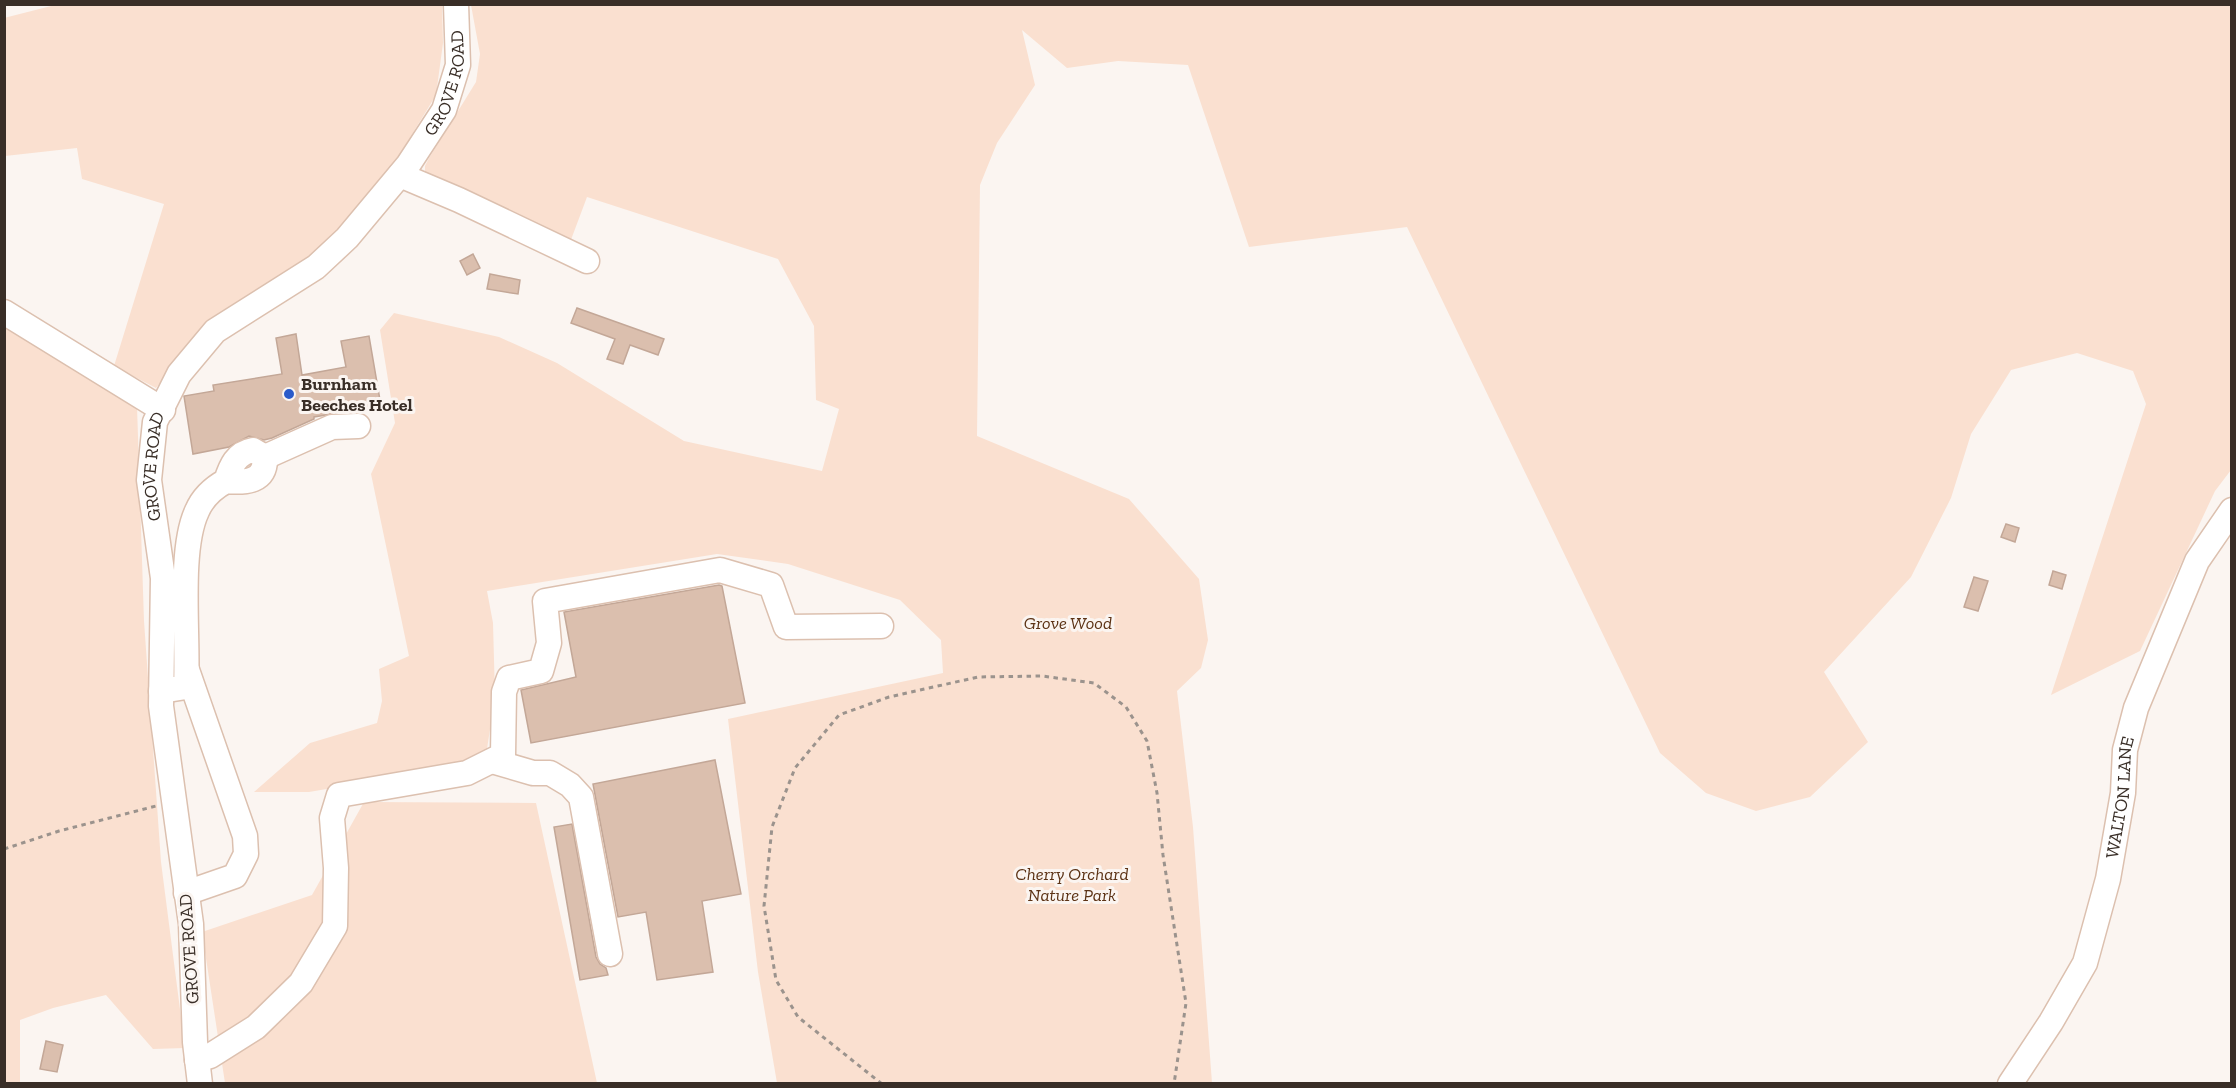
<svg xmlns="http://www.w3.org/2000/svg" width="2236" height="1088" viewBox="0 0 2236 1088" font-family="'Zilla Slab',serif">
<rect width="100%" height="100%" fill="#fbf5f1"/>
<path fill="#fae0d0" d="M59,4L442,5L443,43L436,95L394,164L327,244L206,327L156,388L114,366L164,204L82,179L77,148L5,156L4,18Z
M471,5H2231V470L2215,491L2140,651L2051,695L2146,404L2133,371L2077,353L2011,370L1971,434L1951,498L1911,577L1824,672L1868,742L1810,797L1756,811L1706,793L1660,753L1407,227L1249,247L1188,65L1118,61L1067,68L1022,30L1035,85L997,143L980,185L977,436L1129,499L1199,579L1208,640L1201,668L1177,691L1193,827L1212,1083H777L758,972L728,719L943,673L941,640L900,600L788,564L717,554L487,591L493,623L495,696L487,749L469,763L408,775L309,792H254L310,743L377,723L382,701L379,669L409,656L371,474L395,423L380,330L394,313L499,337L557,363L684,441L822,471L839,409L816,400L814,326L778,259L587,197L569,245L425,175V166L429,158L476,82L480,54Z
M4,319L137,406L144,621L161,862L185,1048L153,1049L106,995L53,1008L20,1020V1084L4,1083Z
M364,802L536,803L597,1083H225L202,932L312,895Z"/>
<path fill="#dbbfae" stroke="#c3a797" stroke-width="1.5" d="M473,254L480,268L467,275L460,261Z
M490,274L520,280L518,294L487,289Z
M577,308L664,339L658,355L630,345L623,364L607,359L615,339L571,323Z
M296,334L302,375L346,367L341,341L369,336L381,406L314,417V419L272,438L264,440L249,436L229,447L193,454L184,396L214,391L213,385L282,374L276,338Z
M2006,524L2019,528L2015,542L2001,537Z
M2053,571L2066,575L2062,589L2049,585Z
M1974,577L1988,581L1978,611L1964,607Z
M719,585L722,586L745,703L531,743L521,690L576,677L564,612Z
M715,760L741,894L702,901L713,972L657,980L646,912L618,917L593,784Z
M572,824L596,957L600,964L606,968L608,975L580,980L554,827Z
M46,1041L63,1045L57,1072L40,1069Z"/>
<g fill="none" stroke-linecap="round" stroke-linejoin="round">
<g stroke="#dcc0af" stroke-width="27">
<g id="minor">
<path d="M400,175L459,200L587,261"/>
<path d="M4,312L163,410"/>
<path d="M265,457L332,427L358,426"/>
<path d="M161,691L186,687C189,639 178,551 197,511C203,497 213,488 226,481C231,466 236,453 253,450L265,457C266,482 246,483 226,481"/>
<path d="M492,761L533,773H550L570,785L581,797L610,954"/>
<path d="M186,893L235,876L246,854L245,836L187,670"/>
<path d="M197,1060L210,1056L256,1027L301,983L335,926L336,868L332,818L339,795L467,773L503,755L504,692L509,678L541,671L549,643L545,601L720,570L771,585L786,627L881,626"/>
<path id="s1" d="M200,1084L195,1042L191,924L161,706L163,578L149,480L155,422L179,374L215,331L316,267L347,238L408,165L444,110L458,65L456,4"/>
<path id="s2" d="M2010,1084L2051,1022L2085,963L2108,879L2123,793L2125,750L2136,708L2197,561L2232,510"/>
</g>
</g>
<path stroke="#9b938d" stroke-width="3" stroke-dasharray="4.5 4.5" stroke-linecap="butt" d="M4,849L59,831L156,806
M882,1084L798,1017L776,980L764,906L772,827L795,768L839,715L889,697L978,677L1042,676L1094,683L1126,707L1147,741L1157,793L1163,855L1186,1003L1174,1084"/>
<use href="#minor" stroke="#fff" stroke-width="24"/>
</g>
<circle fill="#2b5bca" stroke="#fbf5f1" stroke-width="2" cx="289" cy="394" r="6"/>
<g text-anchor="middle" stroke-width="6" stroke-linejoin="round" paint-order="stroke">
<g font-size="18" fill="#392e27" stroke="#fbf5f1">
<text dy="6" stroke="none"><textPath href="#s1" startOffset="1125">GROVE ROAD</textPath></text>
<text dy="6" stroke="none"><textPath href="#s1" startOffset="621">GROVE ROAD</textPath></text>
<text dy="6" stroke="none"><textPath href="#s2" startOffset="312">WALTON LANE</textPath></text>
<text transform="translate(189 949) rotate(-94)" y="6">GROVE ROAD</text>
</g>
<g font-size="18" font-weight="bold" fill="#392e27" stroke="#fbf5f1" text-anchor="start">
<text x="301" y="390">Burnham<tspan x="301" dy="21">Beeches Hotel</tspan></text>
</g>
<g font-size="18" font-style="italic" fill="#5c3214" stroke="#fbf5f1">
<text x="1068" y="629">Grove Wood</text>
<text x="1072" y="880">Cherry Orchard<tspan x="1072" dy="21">Nature Park</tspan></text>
</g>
</g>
<rect width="2236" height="1088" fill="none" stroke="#392e27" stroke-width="12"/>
</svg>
